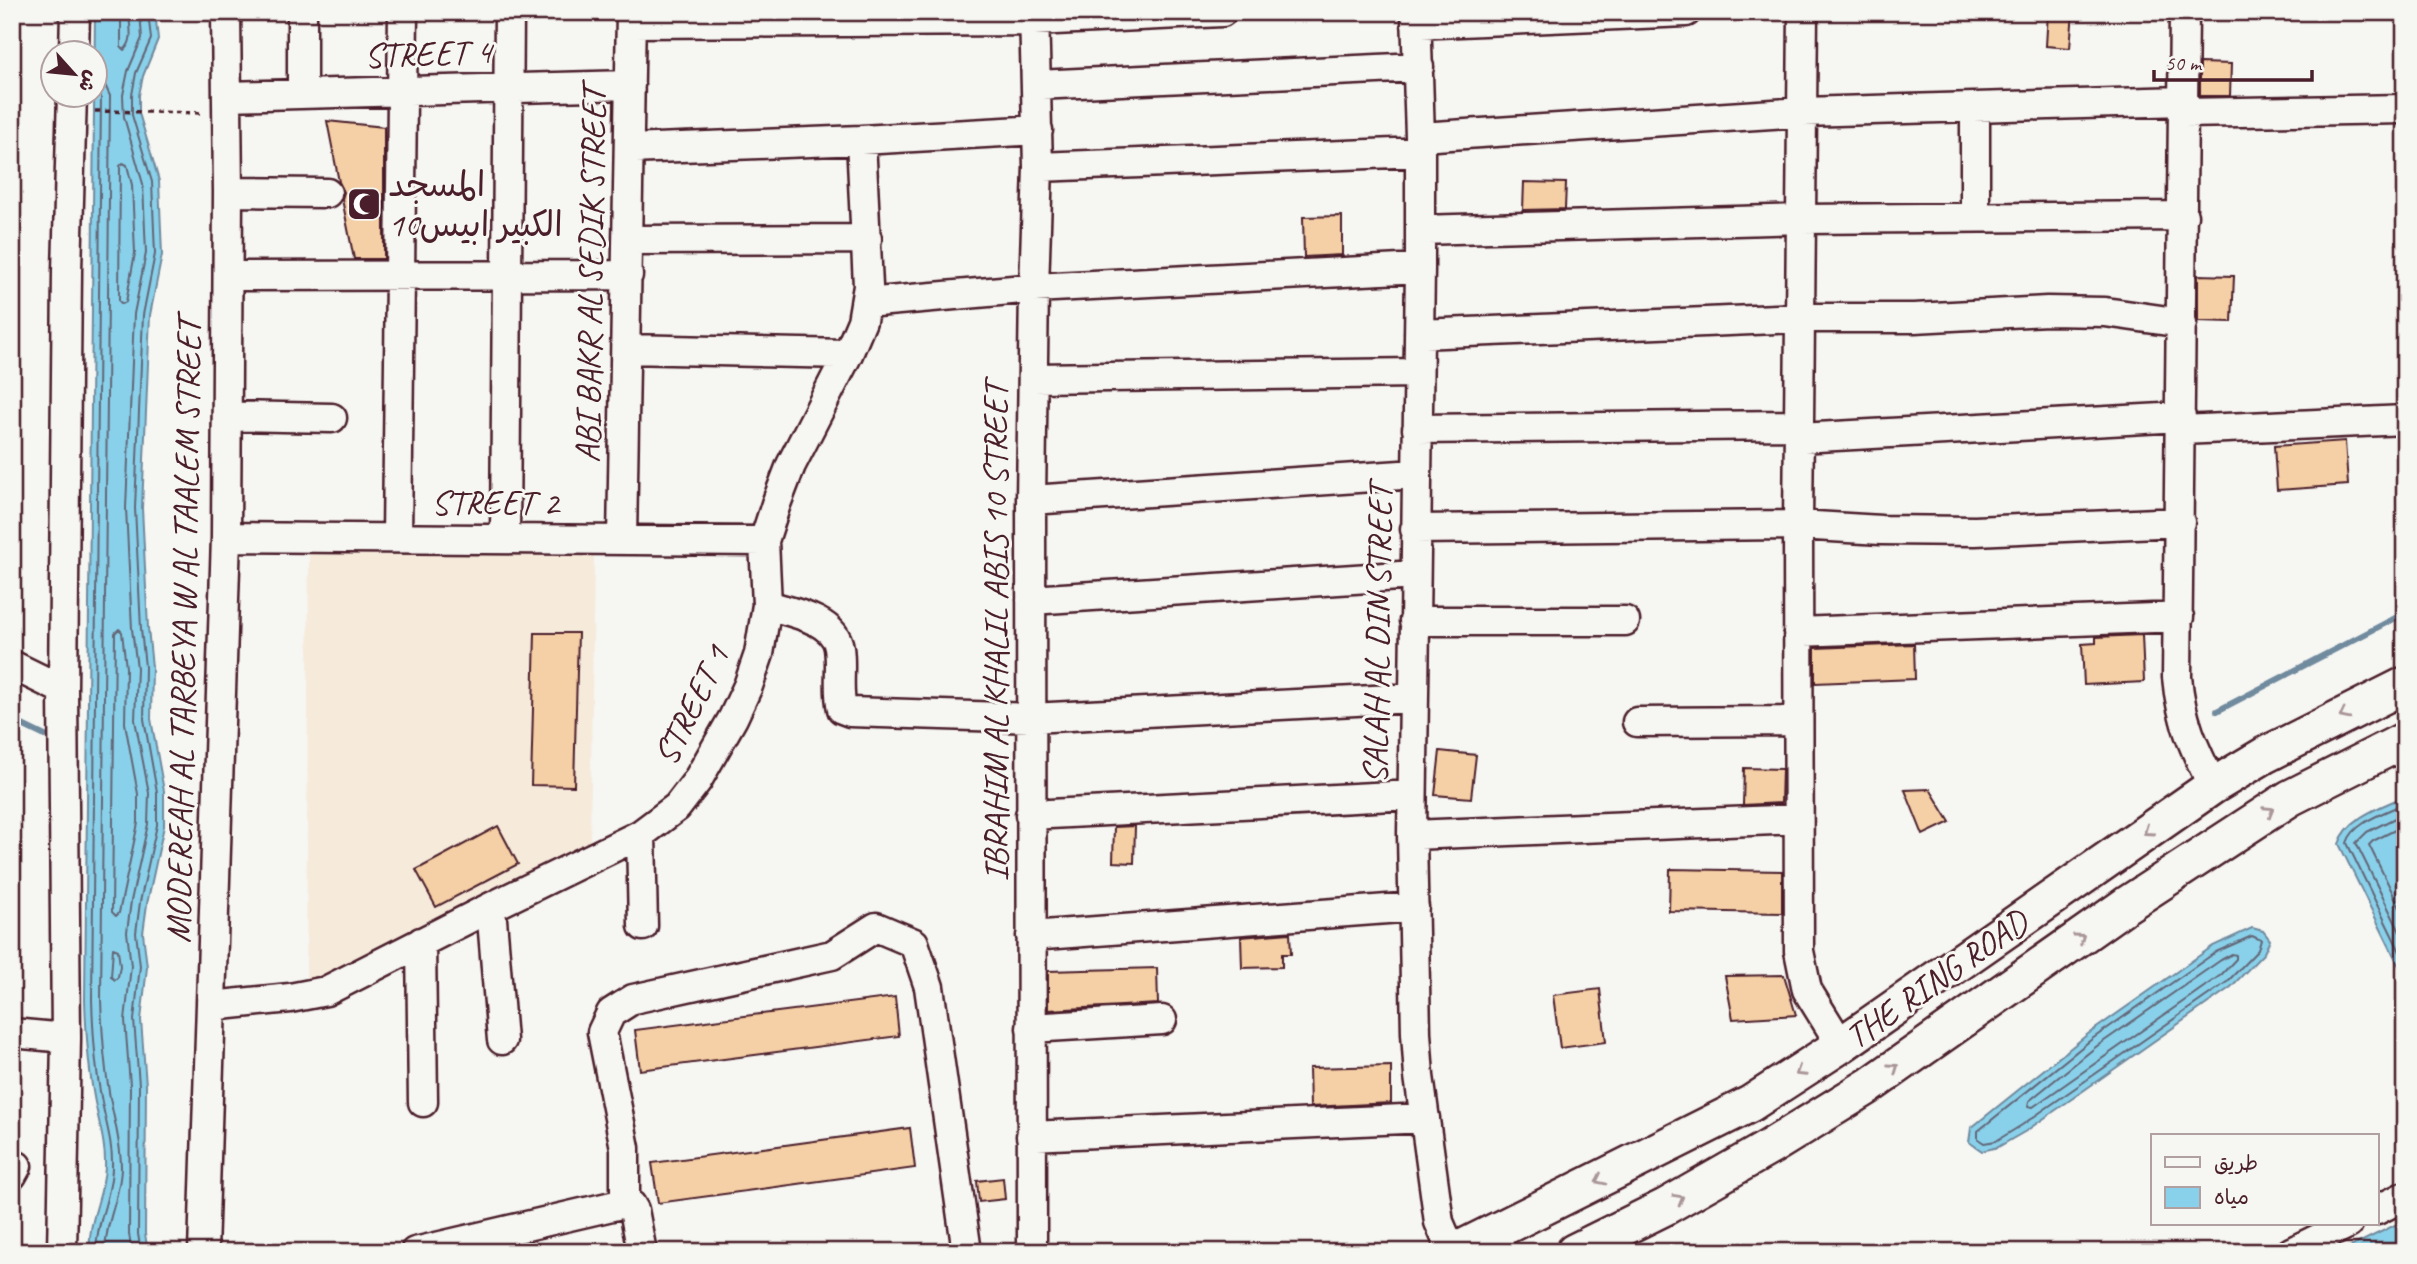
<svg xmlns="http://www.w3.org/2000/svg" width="2417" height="1264" viewBox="0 0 2417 1264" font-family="Caveat,'Playpen Sans Arabic',sans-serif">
<rect width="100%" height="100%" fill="#f6f6f2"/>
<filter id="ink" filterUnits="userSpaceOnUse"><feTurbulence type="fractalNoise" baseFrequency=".0143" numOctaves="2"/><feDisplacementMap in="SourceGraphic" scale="14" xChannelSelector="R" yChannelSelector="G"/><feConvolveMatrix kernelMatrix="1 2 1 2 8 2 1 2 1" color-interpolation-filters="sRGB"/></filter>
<g filter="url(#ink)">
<path fill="#f6eadb" d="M309,554L594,555L590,844L306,986Z"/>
<path fill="#89d1ea" stroke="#708a9e" stroke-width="2" d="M95,12H155L158,39L143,76L139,95V113L159,181L162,255L150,315L142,508L148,628L152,667L151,719L164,791V826L147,904L143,933L147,967L141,1020L146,1085L145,1234L148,1252H90C87,1222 104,1196 105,1167C106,1143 98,1120 94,1097C88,1065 86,1032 85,1000Z
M2405,796V978L2339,844C2348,817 2381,807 2405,796Z
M2252,928L2263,931L2270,940L2264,953L2231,987L2026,1131L1998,1147L1982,1151L1969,1142L1971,1128L2088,1034L2213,946Z
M2405,1220V1252H2340Z"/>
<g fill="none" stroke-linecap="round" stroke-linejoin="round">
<path stroke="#636677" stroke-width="2" d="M121,12V47L124,50C135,40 129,26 129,12
M94,79L105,85L110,96L101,1000C102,1031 104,1061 109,1092C113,1117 121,1141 121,1167C121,1196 105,1222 105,1252
M94,88L99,91L101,96L92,1000C93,1032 95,1065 101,1097C105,1120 113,1143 112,1167C112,1196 96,1222 96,1252
M123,163L127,165L132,185L135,253L126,302L122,304L119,301L120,166Z
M119,629L122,632L126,668L125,723L138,794V823L119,913L116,916L112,912L115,633Z
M2405,803C2387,812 2353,822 2347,843L2405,962
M2405,813L2367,832L2356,843L2405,942
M2405,825L2373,841L2369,845L2405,918
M2252,936L2261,940L2258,950L2227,982L2022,1125L1996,1141L1984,1143L1978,1139V1131L2092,1039L2216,952Z
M113,948L118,950L120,966L118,977L115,980L111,977Z
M2232,954L2236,955V959L2221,975L2033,1107L2028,1106L2029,1101L2097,1046L2221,960Z
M132,1252L129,1234L130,1085L125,1020L131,966L127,932L131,901L148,824L149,793L135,720L137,668L132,629L126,508L134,314L146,253L143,184L124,117L123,95L128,71L142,38L140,12
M141,1252L138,1234L139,1085L134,1020L140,966L136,933L140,902L157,825V792L144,719L145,667L141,629L135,508L143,315L155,254L152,182L132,115V95L136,73L151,39L148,12"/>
<path stroke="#708a9e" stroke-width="6" d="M2217,711L2405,613
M12,720L45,736"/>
</g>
<path fill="#f5cfa5" stroke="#4a1f2b" stroke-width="2" d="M2048,12H2073L2070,48L2046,46Z
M2200,63L2231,64L2230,96H2200Z
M327,121L384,127V259H354L342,199L344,192L339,182Z
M1524,182L1566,183L1565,209L1523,210Z
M1342,216V255L1304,257L1303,217Z
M2198,275L2234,276L2232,322L2198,321Z
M2345,441L2348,485L2277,490L2274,446Z
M535,633H578L574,786L531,785Z
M2142,635L2144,682L2084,685L2082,644L2096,643V637Z
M1914,644L1915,679L1815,683V648Z
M1440,751L1476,755L1471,798L1435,795Z
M1744,768L1782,769L1781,803L1743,805Z
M1930,789L1950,822L1923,835L1905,790Z
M498,826L518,864L436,907L416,870Z
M1135,826L1134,863L1113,862L1114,827Z
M1670,869L1782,871V913L1669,911Z
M1290,933L1291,954H1282V967L1242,968L1241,937Z
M1157,968L1158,1004L1048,1010V971Z
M1784,975L1796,1015L1733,1019L1725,976Z
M1600,989L1606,1042L1560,1048L1553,995Z
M895,997L899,1036L640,1070L635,1030Z
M1391,1066V1103L1310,1107L1309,1068Z
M910,1128L915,1168L658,1203L652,1163Z
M1003,1178L1005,1199L979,1202L977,1181Z"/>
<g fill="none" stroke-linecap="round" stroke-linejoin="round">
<g stroke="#4a1f2b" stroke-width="33">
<path id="minor" d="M1416,12L1420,137V268L1412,835L1416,1033L1419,1076L1439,1222L1452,1252
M1803,12L1798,525L1799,951L1807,990L1841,1045
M2184,12L2177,677C2181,721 2193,746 2213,786
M631,23L1034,21L1222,12
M1416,24L1686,12
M74,52L75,12
M1037,85L1419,67
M302,94V12
M227,96L630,85
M2184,113L2405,109
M1420,137L1803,112L2184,101
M629,149L861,140L1038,130
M1038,167L1420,152
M228,192L327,193
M1975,217V108
M1420,230L1802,219L2183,216
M628,240L867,239
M228,276L628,275
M865,303L1034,288L1420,268
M1419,334L1801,318H1914L2047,311L2105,312L2182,323
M626,349L848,354
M1033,378L1418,373
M227,416L332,418
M1417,429L1799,425
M2181,430L2405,420
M1799,438L2181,417
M1031,500L1416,474
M1415,529L1798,525L1881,530L1975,531L2180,522
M226,537L764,541
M397,538L403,12
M505,539L509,12
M622,540L631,12
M1031,600L1415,575
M767,605C790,612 835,619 839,648C842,668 837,689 842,709L850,712L1031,718L1412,698
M1414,621H1625
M1798,632L2179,617
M12,665L63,690
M1637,722L1798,721
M1030,815L1412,795
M641,834L643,926
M1412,835L1798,819
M491,907L502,1040
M1031,936L1414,907
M421,942L423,1102
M211,1006L290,998L326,991L491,907L641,834L677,807L697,781L733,718L748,686L759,654L767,605L764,541L776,504L791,465L848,354L862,321L868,286L861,140
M1031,1028L1162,1020
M12,1033L66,1038
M1031,1136L1425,1118
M12,1175L17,1166
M625,1203V1148L602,1032L611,1013L633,999L832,955L876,927L914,943L929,987L967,1252
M2377,1210L2405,1196
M62,1252L66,1038L63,690L67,271L72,94
M203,1252L226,537L228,192L226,12
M415,1252L625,1203L631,1205L634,1210L642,1252
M1032,1252L1031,500L1034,288L1038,167L1034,12
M2291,1252L2348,1224"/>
</g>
<g stroke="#4a1f2b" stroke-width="40">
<path id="major" d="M1454,1252L1750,1104L1841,1045L2213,786L2265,755L2405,685
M1574,1252L1665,1207L1770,1147L1869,1086L2126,905L2290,798L2405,740"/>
</g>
<path stroke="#4a1f2b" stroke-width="3.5" stroke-dasharray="5 5" stroke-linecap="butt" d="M95,111L203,113"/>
<use href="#minor" stroke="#f6f6f2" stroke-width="28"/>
<use href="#major" stroke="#f6f6f2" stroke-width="35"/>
</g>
<defs><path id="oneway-chevron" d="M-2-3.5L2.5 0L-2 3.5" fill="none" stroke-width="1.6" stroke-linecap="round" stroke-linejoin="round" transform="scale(1.75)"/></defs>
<g stroke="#a99598">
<use href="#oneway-chevron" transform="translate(2344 715) rotate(153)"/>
<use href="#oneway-chevron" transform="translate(2269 811) rotate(-33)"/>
<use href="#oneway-chevron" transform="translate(2148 831) rotate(145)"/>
<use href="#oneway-chevron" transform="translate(2080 938) rotate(-35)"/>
<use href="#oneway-chevron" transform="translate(1894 1068) rotate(-35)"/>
<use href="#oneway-chevron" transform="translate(1800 1072) rotate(147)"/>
<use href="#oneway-chevron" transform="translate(1600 1180) rotate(154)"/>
<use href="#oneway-chevron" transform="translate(1679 1199) rotate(-30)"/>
</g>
</g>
<defs>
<g id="mosque-square" transform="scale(1.75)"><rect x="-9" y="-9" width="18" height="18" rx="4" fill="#4a1f2b" stroke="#f6f6f2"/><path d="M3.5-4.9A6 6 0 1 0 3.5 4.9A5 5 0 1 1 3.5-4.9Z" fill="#fff"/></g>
</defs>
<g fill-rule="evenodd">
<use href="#mosque-square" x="364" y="204"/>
</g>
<g text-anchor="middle" stroke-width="6" stroke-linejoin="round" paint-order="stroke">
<g font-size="35" fill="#4a1f2b" stroke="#f6f6f2">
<text transform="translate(428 53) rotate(-2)" y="12">STREET 4</text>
<text transform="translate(590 275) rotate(-89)" y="12">ABI BAKR AL SEDIK STREET</text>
<text x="495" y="514">STREET 2</text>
<text transform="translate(183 631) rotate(-89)" y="12">MODEREAH AL TARBEYA W AL TAALEM STREET</text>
<text transform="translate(995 632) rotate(-90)" y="12">IBRAHIM AL KHALIL ABIS 10 STREET</text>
<text transform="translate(1377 634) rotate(-89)" y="12">SALAH AL DIN STREET</text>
<text transform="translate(691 705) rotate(-64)" y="12">STREET 1</text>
<text transform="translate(1936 979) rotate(-35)" y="12">THE RING ROAD</text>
</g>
<g font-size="35" fill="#4a1f2b" stroke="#f6f6f2" text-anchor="start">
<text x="388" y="196">المسجد<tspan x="388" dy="40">الكبير ابيس10</tspan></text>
</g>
</g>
<rect width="2417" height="1264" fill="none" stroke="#f6f6f2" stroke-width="42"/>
<rect x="21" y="21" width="2375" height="1222" fill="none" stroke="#4a1f2b" stroke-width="2.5" filter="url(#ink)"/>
<rect x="2151" y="1134" width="228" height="91" fill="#f6f6f2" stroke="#b1a0a2" stroke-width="2"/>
<rect x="2165" y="1157" width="35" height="10" fill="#f6f6f2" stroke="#b1a0a2" stroke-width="2"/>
<text x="2214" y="1170" font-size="21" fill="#4a1f2b">طريق</text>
<rect x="2165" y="1187" width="35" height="21" fill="#89d1ea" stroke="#b1a0a2" stroke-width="2"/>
<text x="2214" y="1204" font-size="21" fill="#4a1f2b">مياه</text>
<g transform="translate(74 74) rotate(117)"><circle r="33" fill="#f6f6f2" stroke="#b1a0a2" stroke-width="2"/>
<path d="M0-5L12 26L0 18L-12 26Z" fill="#4a1f2b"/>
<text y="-10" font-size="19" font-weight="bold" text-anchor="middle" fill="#4a1f2b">ش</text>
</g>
<path d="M2154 70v10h158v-10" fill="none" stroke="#4a1f2b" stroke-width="3.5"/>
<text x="2165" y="70" font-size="21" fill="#4a1f2b" stroke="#f6f6f2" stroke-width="5" paint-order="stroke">50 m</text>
</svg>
